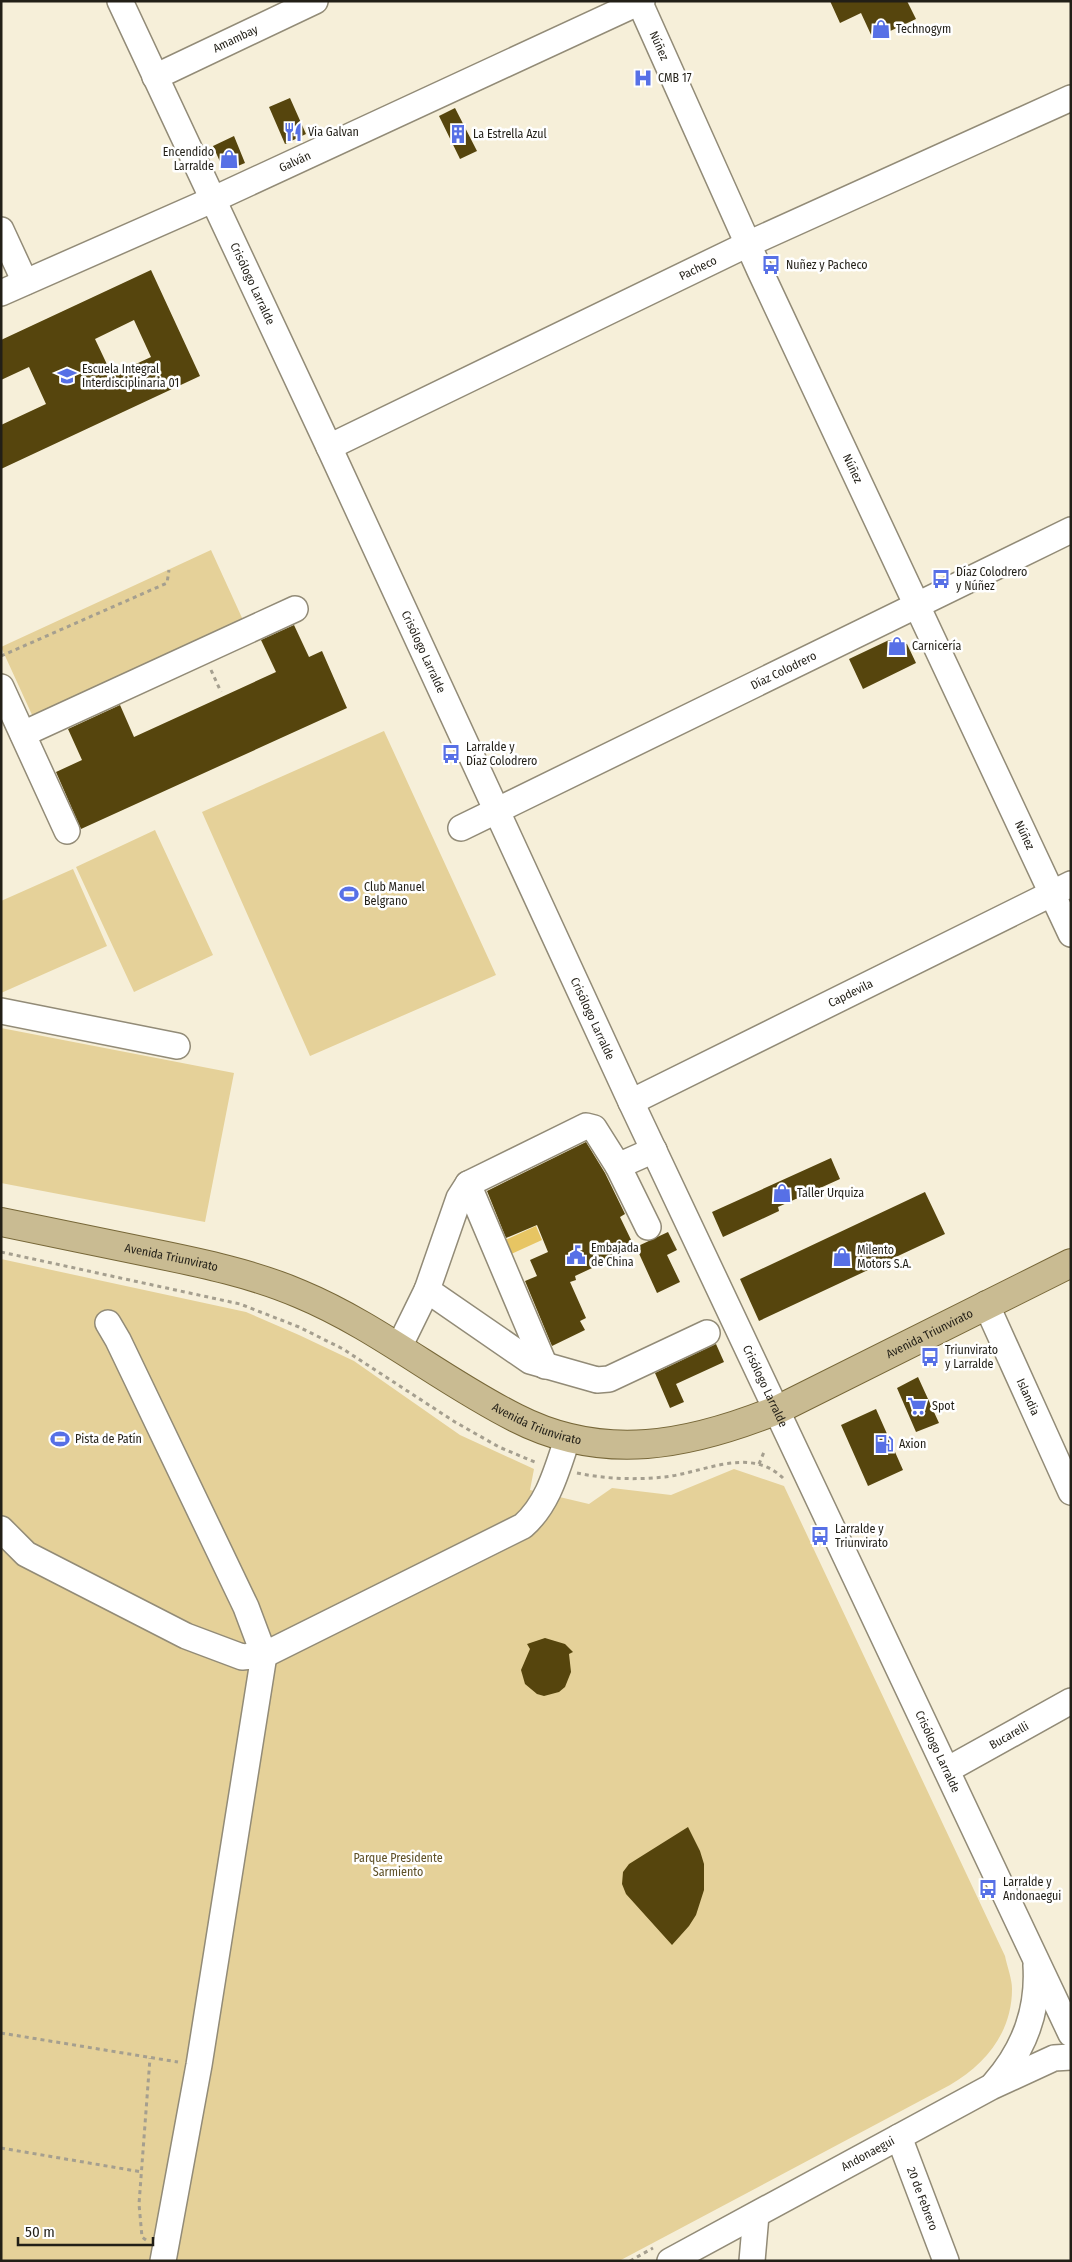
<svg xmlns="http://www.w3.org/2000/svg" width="1072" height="2262" viewBox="0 0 1072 2262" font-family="'Fira Sans Condensed',sans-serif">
<rect width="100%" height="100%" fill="#f6efd9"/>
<path fill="#e5d199" d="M211,550L243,620L33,717L1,647Z
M384,731L496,975L310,1056L202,812Z
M155,830L213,955L134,992L76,867Z
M73,869L107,946L1,993V901Z
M1,1028L234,1073L205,1222L1,1183Z
M1,1259L246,1312L299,1335L354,1361L460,1435L534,1469L530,1490L589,1504L612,1488L671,1495L734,1469L784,1486L1005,1956C1007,1966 1012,1979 1012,1989C1012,2032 986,2064 950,2085L619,2261H1Z"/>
<path fill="#e7c563" d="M536,1226L542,1240L509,1255L503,1241Z"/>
<path fill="#56450d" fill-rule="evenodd" d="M830,1H907L916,19L873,39L861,13L840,23Z
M290,98L306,134L285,144L269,107Z
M455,108L477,151L460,159L439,116Z
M234,136L245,163L233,168L221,164L213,146Z
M151,270L200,376L1,469V425L46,404L29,367L1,380V340ZM134,320L151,357L112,375L95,339Z
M294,625L309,657L322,651L347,708L81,829L56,772L82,760L68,729L120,705L134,737L276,672L261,640Z
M889,640L907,644L916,663L863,689L849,659Z
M586,1142L605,1173L625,1214L620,1217L635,1248L575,1276L576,1280L570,1282L586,1318L580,1321L585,1330L552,1346L525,1281L537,1276L530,1260L548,1252L537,1225L506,1238L487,1191Z
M831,1158L840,1179L778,1207L779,1211L723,1237L712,1212Z
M925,1192L945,1234L759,1321L740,1279Z
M668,1232L677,1250L667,1255L680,1282L657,1293L636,1247Z
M716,1344L724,1362L676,1384L684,1402L670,1408L655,1373Z
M918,1377L939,1423L916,1432L897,1388Z
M876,1409L903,1470L868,1486L841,1425Z
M545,1638L565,1644L573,1652L569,1654L571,1672L565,1687L559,1692L544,1696L537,1694L525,1684L521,1670L530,1649L527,1644Z
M688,1827L700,1851L704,1864V1890L696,1915L689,1926L672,1945L626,1894L622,1884L623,1872L629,1864Z"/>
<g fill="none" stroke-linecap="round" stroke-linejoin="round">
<g stroke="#928b77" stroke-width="28">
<g id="minor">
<path id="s1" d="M120,1L329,447L631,1102L1071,2034"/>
<path id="s2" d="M639,1L760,271L1071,934"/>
<path id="s3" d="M155,77L315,1"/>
<path d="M1,230L25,282"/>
<path id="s4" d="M1,293L212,200L642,1"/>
<path id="s5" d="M329,447L748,244L1071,98"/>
<path d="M1,687L67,831"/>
<path d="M23,734L295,609"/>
<path id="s6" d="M461,828L1071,530"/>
<path d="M1,1011L177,1046"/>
<path id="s7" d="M631,1102L1071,884"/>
<path d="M654,1150L618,1166L594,1128L586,1126L468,1184L459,1198L427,1290L530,1361L597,1380L609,1379L707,1333"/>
<path d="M618,1166L648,1227"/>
<path d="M468,1184L545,1366"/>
<path id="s8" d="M986,1304L1071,1492"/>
<path d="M108,1323L118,1340L246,1607L264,1655L199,2065L163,2261"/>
<path d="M399,1347L427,1290"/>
<path d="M1,1529L26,1554L186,1636L242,1657L264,1655L523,1526C549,1503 557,1469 568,1437"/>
<path id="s9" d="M947,1770L1071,1701"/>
<path d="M994,2084C1024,2050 1039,2011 1036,1965"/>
<path id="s10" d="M899,2137L946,2261"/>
<path id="s11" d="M670,2261L991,2087L1054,2058L1071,2057"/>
<path d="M752,2261L756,2215"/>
</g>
</g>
<g stroke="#776738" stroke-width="30">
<g id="major">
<path id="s12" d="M1,1222C51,1232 102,1243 152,1253C201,1263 254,1274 300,1294C377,1326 442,1381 516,1418C604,1463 690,1445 777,1410L1071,1263"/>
</g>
</g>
<path stroke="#a59f8f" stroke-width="3" stroke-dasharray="4 4" stroke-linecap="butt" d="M1,656L167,583L169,570
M211,670L221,692
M1,1252L240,1304L299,1327L343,1349L455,1422L499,1447L537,1463
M759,1464L764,1452
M577,1473C605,1479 636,1480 664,1477C704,1473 750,1445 784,1479
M1,2033L178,2062
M1,2148L142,2172
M146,2240L142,2237L139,2204L150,2058
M630,2261L653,2248"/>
<use href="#minor" stroke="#fff" stroke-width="25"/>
<use href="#major" stroke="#c9bb92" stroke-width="28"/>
</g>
<defs>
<g id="shop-bare" transform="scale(1.5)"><path d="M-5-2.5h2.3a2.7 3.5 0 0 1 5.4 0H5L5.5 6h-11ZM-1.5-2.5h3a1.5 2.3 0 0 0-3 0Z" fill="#5770e6" stroke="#fff" stroke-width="2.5" paint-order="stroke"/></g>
<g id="hospital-bare" transform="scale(1.5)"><path d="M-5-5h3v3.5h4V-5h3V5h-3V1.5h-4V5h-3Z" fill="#5770e6" stroke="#fff" stroke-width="2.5" paint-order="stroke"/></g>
<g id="restaurant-bare" transform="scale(1.5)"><path d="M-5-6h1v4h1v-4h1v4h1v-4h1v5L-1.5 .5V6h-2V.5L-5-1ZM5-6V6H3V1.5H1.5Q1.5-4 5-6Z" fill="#5770e6" stroke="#fff" stroke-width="2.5" paint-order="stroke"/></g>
<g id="building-bare" transform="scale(1.5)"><path d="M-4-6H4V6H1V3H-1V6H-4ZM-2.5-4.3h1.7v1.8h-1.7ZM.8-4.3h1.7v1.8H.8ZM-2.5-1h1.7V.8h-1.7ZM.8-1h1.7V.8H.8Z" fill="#5770e6" stroke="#fff" stroke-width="2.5" paint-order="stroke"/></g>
<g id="bus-bare" transform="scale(1.5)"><path d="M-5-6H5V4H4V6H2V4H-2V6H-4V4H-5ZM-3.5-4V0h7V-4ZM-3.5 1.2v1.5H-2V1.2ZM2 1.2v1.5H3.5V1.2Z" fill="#5770e6" stroke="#fff" stroke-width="2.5" paint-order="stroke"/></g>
<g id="school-bare" transform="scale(1.5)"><path d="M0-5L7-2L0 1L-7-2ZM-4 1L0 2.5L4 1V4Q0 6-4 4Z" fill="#5770e6" stroke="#fff" stroke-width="2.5" paint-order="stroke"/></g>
<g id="stadium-bare" transform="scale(1.5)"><path d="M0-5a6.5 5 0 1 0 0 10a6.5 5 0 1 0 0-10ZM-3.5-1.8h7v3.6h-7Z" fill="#5770e6" stroke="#fff" stroke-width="2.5" paint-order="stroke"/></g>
<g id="civic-bare" transform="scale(1.5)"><path d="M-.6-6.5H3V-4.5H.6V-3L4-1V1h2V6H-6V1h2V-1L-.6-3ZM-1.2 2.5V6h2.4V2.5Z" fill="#5770e6" stroke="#fff" stroke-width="2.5" paint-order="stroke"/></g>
<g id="supermarket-bare" transform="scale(1.5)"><path d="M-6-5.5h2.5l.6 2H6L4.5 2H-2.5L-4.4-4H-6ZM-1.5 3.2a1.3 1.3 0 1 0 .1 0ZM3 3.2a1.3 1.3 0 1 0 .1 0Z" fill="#5770e6" stroke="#fff" stroke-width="2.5" paint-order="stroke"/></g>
<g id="fuel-bare" transform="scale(1.5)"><path d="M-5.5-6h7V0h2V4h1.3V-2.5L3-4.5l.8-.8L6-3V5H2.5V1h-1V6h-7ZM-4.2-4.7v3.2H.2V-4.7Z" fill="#5770e6" stroke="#fff" stroke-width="2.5" paint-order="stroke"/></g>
</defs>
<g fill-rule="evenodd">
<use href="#shop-bare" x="881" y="29"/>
<use href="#hospital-bare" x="643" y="78"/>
<use href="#restaurant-bare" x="293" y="132"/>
<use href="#building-bare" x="458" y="134"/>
<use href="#shop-bare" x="229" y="159"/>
<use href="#bus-bare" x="771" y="265"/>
<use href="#school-bare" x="67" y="376"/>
<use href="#bus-bare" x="941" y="579"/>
<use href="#shop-bare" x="897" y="646"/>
<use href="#bus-bare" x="451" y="754"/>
<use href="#stadium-bare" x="349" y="894"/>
<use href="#shop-bare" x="782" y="1193"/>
<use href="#civic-bare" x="576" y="1255"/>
<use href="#shop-bare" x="842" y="1257"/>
<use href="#bus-bare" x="930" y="1357"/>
<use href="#supermarket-bare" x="917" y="1406"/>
<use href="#stadium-bare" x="60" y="1439"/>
<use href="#fuel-bare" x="884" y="1444"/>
<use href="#bus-bare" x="820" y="1536"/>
<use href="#bus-bare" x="988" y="1889"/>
</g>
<g text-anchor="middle" stroke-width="5" stroke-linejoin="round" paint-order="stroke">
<g font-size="12" fill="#221f17" stroke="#fff" text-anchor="start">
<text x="896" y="33">Technogym</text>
<text x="658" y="82">CMB 17</text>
<text x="308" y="136">Via Galvan</text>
<text x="473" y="138">La Estrella Azul</text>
<text x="214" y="156" text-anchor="end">Encendido<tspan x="214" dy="14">Larralde</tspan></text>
<text x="786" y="269">Nuñez y Pacheco</text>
<text x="82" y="373">Escuela Integral<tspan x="82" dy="14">Interdisciplinaria 01</tspan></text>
<text x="956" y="576">Díaz Colodrero<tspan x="956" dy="14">y Núñez</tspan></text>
<text x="912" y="650">Carnicería</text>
<text x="466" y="751">Larralde y<tspan x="466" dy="14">Díaz Colodrero</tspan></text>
<text x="364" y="891">Club Manuel<tspan x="364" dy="14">Belgrano</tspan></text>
<text x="797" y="1197">Taller Urquiza</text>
<text x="591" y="1252">Embajada<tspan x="591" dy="14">de China</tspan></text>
<text x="857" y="1254">Milento<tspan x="857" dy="14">Motors S.A.</tspan></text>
<text x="945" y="1354">Triunvirato<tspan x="945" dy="14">y Larralde</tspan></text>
<text x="932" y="1410">Spot</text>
<text x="75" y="1443">Pista de Patín</text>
<text x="899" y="1448">Axion</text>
<text x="835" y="1533">Larralde y<tspan x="835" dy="14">Triunvirato</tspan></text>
<text x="1003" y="1886">Larralde y<tspan x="1003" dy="14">Andonaegui</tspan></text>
</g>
<g font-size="12" fill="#221f17" stroke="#fff">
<text dy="4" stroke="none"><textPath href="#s3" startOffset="89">Amambay</textPath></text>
<text dy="4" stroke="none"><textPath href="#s2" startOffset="49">Núñez</textPath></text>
<text dy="4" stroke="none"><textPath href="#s4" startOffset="322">Galván</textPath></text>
<text dy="4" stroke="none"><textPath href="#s5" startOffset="410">Pacheco</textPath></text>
<text dy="4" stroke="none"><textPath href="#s1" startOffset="312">Crisólogo Larralde</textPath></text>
<text dy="4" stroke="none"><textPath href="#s2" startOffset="514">Núñez</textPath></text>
<text dy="4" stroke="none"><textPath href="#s1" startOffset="718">Crisólogo Larralde</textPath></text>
<text dy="4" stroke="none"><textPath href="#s6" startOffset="359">Díaz Colodrero</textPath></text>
<text dy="4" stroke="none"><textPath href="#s2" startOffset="919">Núñez</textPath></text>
<text dy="4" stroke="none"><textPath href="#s7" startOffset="245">Capdevila</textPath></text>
<text dy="4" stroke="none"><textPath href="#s1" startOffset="1122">Crisólogo Larralde</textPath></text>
<text dy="4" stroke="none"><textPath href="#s12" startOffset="174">Avenida Triunvirato</textPath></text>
<text dy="4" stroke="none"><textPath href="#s12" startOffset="998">Avenida Triunvirato</textPath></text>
<text dy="4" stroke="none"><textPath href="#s1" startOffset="1528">Crisólogo Larralde</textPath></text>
<text dy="4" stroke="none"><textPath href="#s8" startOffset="102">Islandia</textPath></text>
<text dy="4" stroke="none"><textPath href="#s12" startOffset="579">Avenida Triunvirato</textPath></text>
<text dy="4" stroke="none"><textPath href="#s9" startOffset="71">Bucarelli</textPath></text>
<text dy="4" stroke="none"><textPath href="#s1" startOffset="1932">Crisólogo Larralde</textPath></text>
<text dy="4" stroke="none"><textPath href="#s11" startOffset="225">Andonaegui</textPath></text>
<text dy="4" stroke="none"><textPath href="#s10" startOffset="66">20 de Febrero</textPath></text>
</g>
<g font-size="12" fill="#5e5027" stroke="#fff">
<text x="398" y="1862">Parque Presidente<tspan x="398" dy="14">Sarmiento</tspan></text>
</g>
</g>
<rect width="1072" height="2262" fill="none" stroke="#221f17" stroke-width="5"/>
<path d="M18 2237v8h135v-8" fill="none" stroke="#221f17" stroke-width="2.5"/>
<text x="25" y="2237" font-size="15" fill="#221f17" stroke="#ffffff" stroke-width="4" paint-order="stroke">50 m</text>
</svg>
